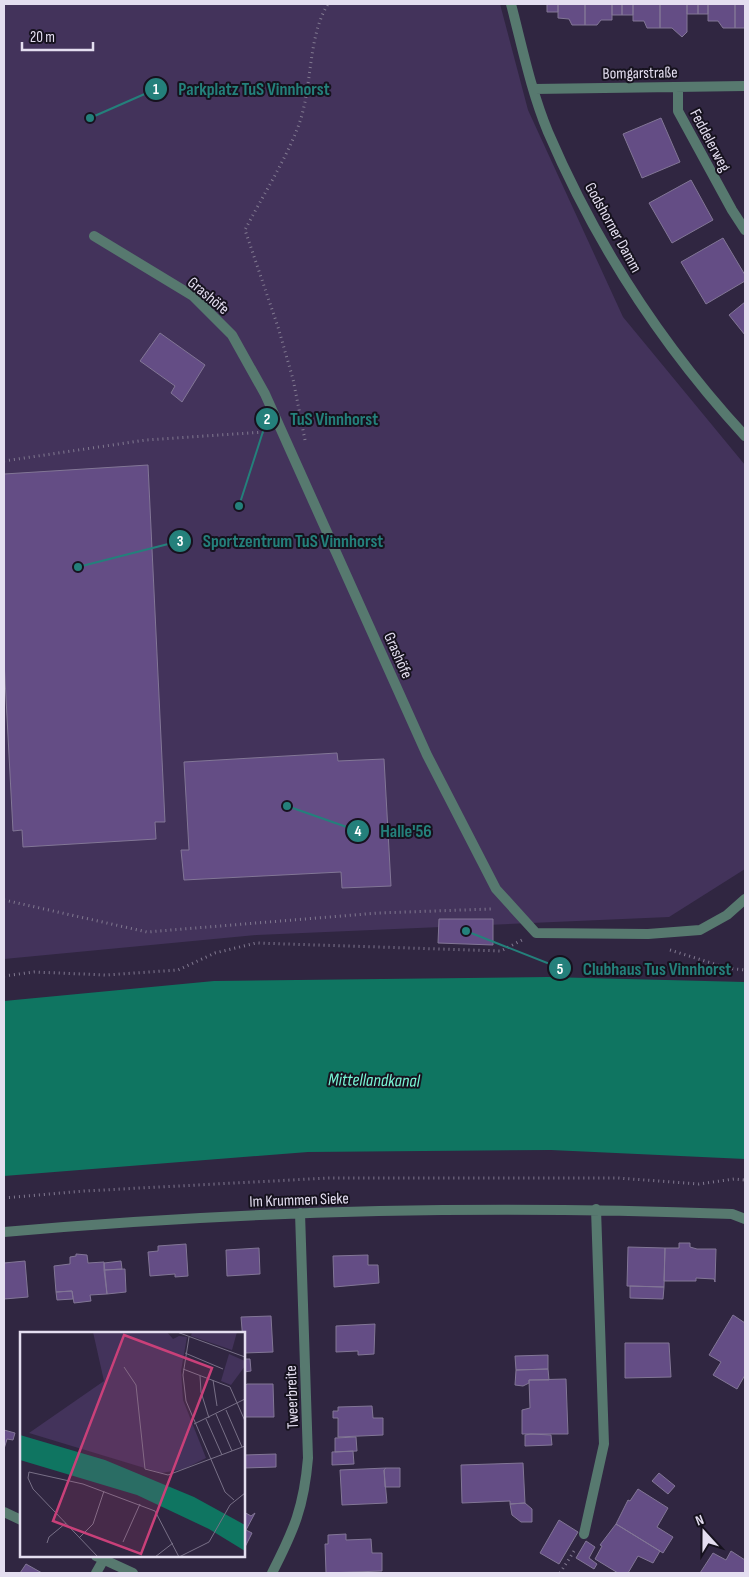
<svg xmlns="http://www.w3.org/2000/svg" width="749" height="1577" viewBox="0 0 749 1577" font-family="'Sofia Sans Condensed',sans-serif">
<rect width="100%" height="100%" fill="#302641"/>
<path fill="#43335b" d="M4,4H500L528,110L623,317L745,465V869L669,917L257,935L4,959Z"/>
<path fill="#0f7561" d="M548,977L745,982V1159L551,1150L308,1152L4,1176V1001L214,981Z"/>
<path fill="#644d85" stroke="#827696" d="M547,4H558V12H547Z
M558,4H585V25H572L569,19L558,18Z
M585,4H612V20H601L597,25H585Z
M612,4H622V15H612Z
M622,4H633V15H622Z
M633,4H660V28H647L644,21H633Z
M660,4H687V32L682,37L672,28H660Z
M687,4H698V14H687Z
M698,4H708V14H698Z
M708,4H735V28H723L718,21H708Z
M735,4H745V28H735Z
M661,118L680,162L642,178L623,134Z
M691,180L713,220L672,243L649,203Z
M723,238L745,275V281L706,304L681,262Z
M745,302V335L729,315Z
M160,333L205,365L182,402L171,393L175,386L140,361Z
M148,465L165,822H155L156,839L23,847L22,830L13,831L4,660V474Z
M337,753L338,761L384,759L391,886L342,888L341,872L184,880L181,850H189L184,762Z
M439,919H493V945L438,943Z
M679,1243H690V1247L697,1249H716L715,1282L714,1279L696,1278V1281H664L665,1248H679Z
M186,1244L188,1276L175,1277V1274L150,1276L148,1252L158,1251V1246Z
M628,1247L665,1248L664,1287L627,1286Z
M259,1248L260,1274L227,1276L226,1250Z
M76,1254L87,1255L88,1263L104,1262L107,1294L90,1295L91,1301L74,1303L72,1291L56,1292L54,1266L70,1264V1257L76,1256Z
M368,1255V1265H378L379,1283L334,1287L333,1256Z
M25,1261L28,1297L4,1299V1263Z
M121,1261L122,1269L104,1270V1263Z
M125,1269L126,1292L107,1294L104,1270Z
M630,1286L664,1287L663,1299L630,1298Z
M72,1291L73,1299L57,1300L56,1292Z
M733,1315L745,1323V1375L737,1389L713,1375L721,1362L709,1355Z
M271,1316L273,1352L244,1353L241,1317Z
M375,1324L374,1354L358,1355V1351L336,1352V1326Z
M625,1343H669L671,1377L625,1378Z
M548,1355V1369L516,1370L515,1356Z
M244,1359H250L251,1371L244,1372Z
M548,1369L549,1380H529V1383L523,1386L515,1385L516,1370Z
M566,1379L568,1434H522V1410L530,1408L529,1380Z
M247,1384H273L274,1417H244V1386Z
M372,1406L373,1418H383V1435L338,1437V1418H333V1411H338V1407Z
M4,1430L15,1433L13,1440L7,1439L4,1449Z
M531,1434L551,1435L552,1445L525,1446V1435Z
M356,1437L357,1451L335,1452V1438Z
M353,1451L354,1464L332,1465V1452Z
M276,1454V1467L244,1468V1455Z
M523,1463L525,1503L510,1504V1501L462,1503L461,1465Z
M386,1468L384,1470L387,1503L342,1505L340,1470Z
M386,1468H400V1487H385L384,1470Z
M659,1473L675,1486L668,1494L652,1481Z
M638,1489L668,1508L657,1527L673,1537L663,1553L616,1524L628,1500L630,1501Z
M525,1503L532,1509V1522H521L512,1515L510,1504Z
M244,1512L251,1516L255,1513L246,1530L252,1533L244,1549Z
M559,1520L578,1532L559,1564L540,1553Z
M616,1524L660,1551L653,1563L638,1556L628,1573H618L595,1559L602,1546L600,1545Z
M346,1534V1540L371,1539L372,1553H382V1571L326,1573L325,1544H328V1535Z
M586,1541L595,1547L589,1558L597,1564L594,1569L576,1558Z
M731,1551L745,1560V1573H700L713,1553L726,1560Z
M26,1564L42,1573H20Z"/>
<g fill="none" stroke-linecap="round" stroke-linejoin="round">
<path stroke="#817990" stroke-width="3" stroke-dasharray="1 4" stroke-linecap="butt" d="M305,440L293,379L278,327L245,230C262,197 285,161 298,127C313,88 307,38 328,4
M4,461L146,440L264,432
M4,900L147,932L378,913L491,909
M670,950L727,968L745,970
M4,976L34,972L106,975L178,970L215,953L256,943L501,951L522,940
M4,1198L84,1191L329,1178H618L699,1184L734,1179L745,1180
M560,1573L576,1548"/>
<path stroke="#57796f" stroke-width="10" d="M96,1573L104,1559"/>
<path stroke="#57796f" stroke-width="10" d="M511,4C522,46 531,91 548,132C596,244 663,347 745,436
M678,87V111L732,210L745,230
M534,89L745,86
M94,236L193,296L232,335L265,394L427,755L496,889L536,933L648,934L700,930L727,915L745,899
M4,1232C246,1210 489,1205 732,1214L745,1219
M4,1512L21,1520
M584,1534L604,1444L596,1209
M96,1556L133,1573
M272,1573C294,1530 304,1507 308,1458L300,1213"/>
</g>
<g text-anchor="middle" stroke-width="4" stroke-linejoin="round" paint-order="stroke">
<g font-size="16" fill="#e4def0" stroke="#16121e">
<text transform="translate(640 72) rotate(-1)" y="6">Bomgarstraße</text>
<text transform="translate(711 140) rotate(62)" y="6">Feddelerweg</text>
<text transform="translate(614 227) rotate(61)" y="6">Godshorner Damm</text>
<text transform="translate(209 295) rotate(40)" y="6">Grashöfe</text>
<text transform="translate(399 655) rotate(66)" y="6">Grashöfe</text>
<text transform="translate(299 1199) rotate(-2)" y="6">Im Krummen Sieke</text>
<text transform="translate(291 1397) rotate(-92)" y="6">Tweerbreite</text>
</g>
<g font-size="18" font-style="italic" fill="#79f6d6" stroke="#16121e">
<text transform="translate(374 1080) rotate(1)" y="6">Mittellandkanal</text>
</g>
</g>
<g transform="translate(20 1332)">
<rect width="225" height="225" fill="#302641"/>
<path d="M73,0H147L153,7L159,4L167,5L161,39L163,68L186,126L164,137L141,141L9,101L84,49ZM172,0H217L212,18L171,4ZM209,22L225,29V34L211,53L201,49Z" fill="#43335b"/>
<path d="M0,103L85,128L174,165L225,193V219L189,197L117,163L0,128Z" fill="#0f7561"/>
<path fill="none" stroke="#787087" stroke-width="1" d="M157,0L225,25M169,5L163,43L166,69L205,160L214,168M165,21L203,37M104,35L116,53L125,137L148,143L225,114M163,37L210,55L225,89M180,44L181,60L189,86M193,48L197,74M206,78L222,115M196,82L212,119M186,87L202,123M174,92L225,67M59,206L73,192L84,159M103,210L120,172M27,211L29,205L46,191M78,225L13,157L8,146L9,140L63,152L135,179L159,225M135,225L153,211M159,225L189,210L210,173L225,161"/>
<path fill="#c94079" fill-opacity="0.15" stroke="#c94079" stroke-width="2.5" d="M104,3L192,36L121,222L33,189Z"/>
<rect width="225" height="225" fill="none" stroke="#e4def0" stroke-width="2.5"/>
</g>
<path fill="none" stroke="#24807b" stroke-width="2" d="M90 118L156 89M239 506L267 419M78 567L180 541M287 806L358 831M466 931L560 968"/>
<g fill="#24807b" stroke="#16121e" stroke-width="2">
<circle cx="90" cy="118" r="5"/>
<circle cx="239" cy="506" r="5"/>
<circle cx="78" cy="567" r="5"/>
<circle cx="287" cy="806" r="5"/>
<circle cx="466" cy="931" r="5"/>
<circle cx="156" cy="89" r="12"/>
<circle cx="267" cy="419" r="12"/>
<circle cx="180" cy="541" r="12"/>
<circle cx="358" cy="831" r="12"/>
<circle cx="560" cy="968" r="12"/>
</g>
<g font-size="15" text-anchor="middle" font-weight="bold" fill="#fff">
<text x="156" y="94">1</text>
<text x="267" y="424">2</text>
<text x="180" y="546">3</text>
<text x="358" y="836">4</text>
<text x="560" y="974">5</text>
</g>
<g font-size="18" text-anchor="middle" font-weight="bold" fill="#24807b" stroke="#16121e" stroke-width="4" stroke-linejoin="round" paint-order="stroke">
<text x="254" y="95">Parkplatz TuS Vinnhorst</text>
<text x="334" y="425">TuS Vinnhorst</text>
<text x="293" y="547">Sportzentrum TuS Vinnhorst</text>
<text x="406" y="837">Halle'56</text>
<text x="657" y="975">Clubhaus Tus Vinnhorst</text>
</g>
<rect width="749" height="1577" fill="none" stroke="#e4def0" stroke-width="10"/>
<g transform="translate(704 1532) rotate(339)" stroke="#16121e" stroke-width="4" paint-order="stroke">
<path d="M0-4L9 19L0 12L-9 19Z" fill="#e4def0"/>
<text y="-8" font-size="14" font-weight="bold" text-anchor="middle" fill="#e4def0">N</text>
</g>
<path d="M22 42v8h71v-8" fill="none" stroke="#e4def0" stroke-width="2.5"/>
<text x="30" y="42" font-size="15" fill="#e4def0" stroke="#16121e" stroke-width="4" paint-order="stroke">20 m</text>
</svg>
